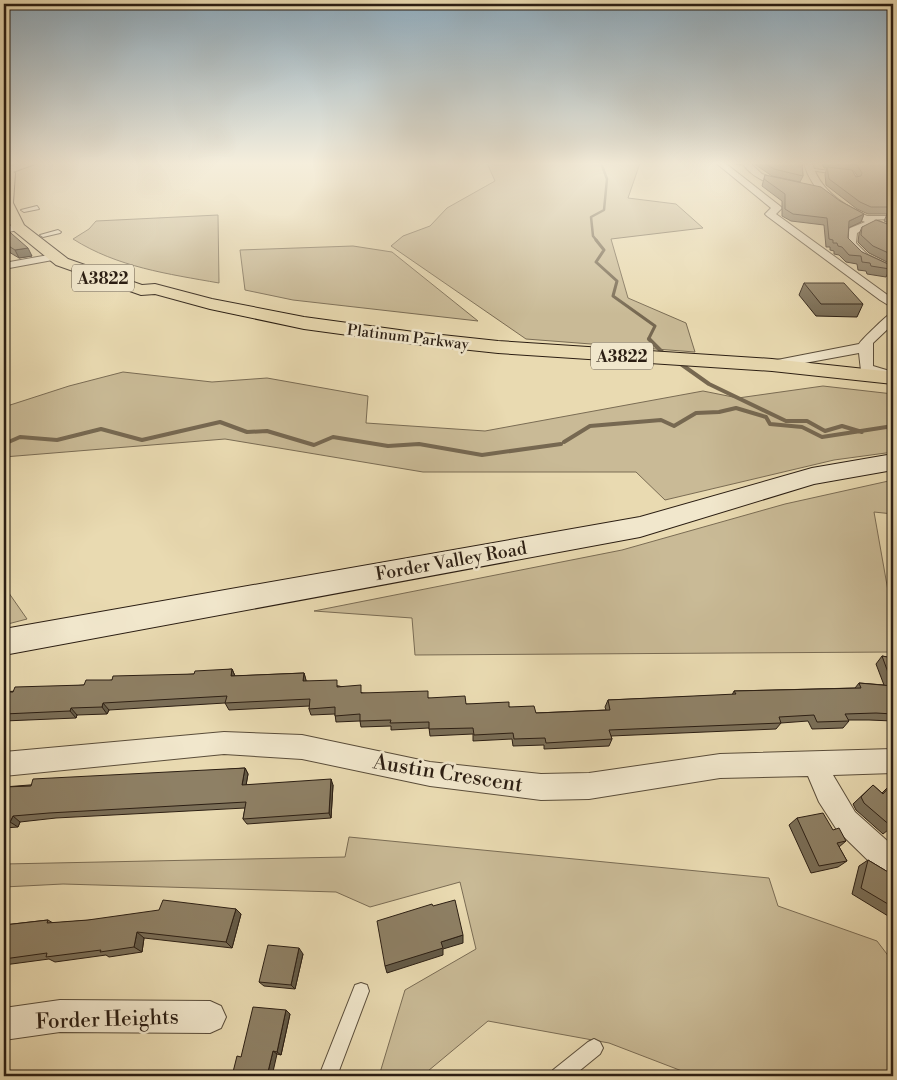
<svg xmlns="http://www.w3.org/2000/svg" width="897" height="1080" viewBox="0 0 897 1080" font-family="'Libre Bodoni',serif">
<rect width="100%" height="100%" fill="#e9dab1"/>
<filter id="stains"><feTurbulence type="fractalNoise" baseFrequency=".004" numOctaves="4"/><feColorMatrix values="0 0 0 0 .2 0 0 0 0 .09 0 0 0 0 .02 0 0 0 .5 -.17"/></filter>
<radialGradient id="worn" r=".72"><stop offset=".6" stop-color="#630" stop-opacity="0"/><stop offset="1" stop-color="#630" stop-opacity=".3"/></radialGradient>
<path fill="#c9ba96" stroke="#7a6c54" d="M487,163H640L628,198L676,204L703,228L611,239L628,298L686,323L695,352L526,339L391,246L403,236L430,226L447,208L495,181Z
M218,215L219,283C168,274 117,267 73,239L89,229L96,221Z
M353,246L392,252L478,321L293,300L245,290L240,250Z
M123,372L212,382L267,378L368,396L366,423L485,431L703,391L738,398L823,386L893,394V452L834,460L665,500L636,472H423L225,439L4,457V407L69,386Z
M893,480V514L874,512L893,619V652L415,655L412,618L314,611L622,550L785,504Z
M4,586L27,619L4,625Z
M349,837L769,878L778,906L877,941L893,962V1076H695L609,1043L488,1021L422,1076H379L405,990L476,949L460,882L370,907L336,892L63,884L4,887V864L345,857Z"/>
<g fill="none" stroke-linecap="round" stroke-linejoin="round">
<path stroke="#766851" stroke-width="2.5" d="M597,241L593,236L591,217L604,210L607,179L601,163"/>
<path stroke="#766851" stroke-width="3" d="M596,240L604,250L596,262L617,281L613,296L655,326L649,338L650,340"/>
<path stroke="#766851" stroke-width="4" d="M649,339L664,354
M678,362L709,384L786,421H807L825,431L842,426L862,432
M564,442L590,426L661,420L674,426L696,413L719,412L736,408L766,417L770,424L802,427L822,437L893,426
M4,444L20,437L57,440L101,429L142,440L220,422L247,432L267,431L314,445L333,437L388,446L419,444L482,455L561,444"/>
<g stroke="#5a4d3a" stroke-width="2">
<path id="lane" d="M807,168L838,172L840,173L838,174L809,170Z
M37,206L39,209L24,212L21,210Z
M887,216L889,219L865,220L862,218L865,216Z
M58,230L61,232L60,233L43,237L40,235Z
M361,983L367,985L369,991L337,1076H319L355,985Z
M594,1039L600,1042L603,1048L600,1054L573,1076H550L553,1070L588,1042Z"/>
</g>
<g stroke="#5a4d3a" stroke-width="2">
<path id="street" d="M19,163H38L10,173L4,172V169Z
M716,163H725L780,206L782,208L776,214L893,299V308L880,300L767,216L765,214L771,208Z
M742,163H750L762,174L792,185L788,188C770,184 753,179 742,163Z
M804,163H812C822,199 861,214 893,227V233L873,225L857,233L856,243L868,255L893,267V274L860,259L847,246L848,229L865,222C838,209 812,194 804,163Z
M18,224L23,227L22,229L4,233V227Z
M54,254L58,255V259L4,269V263Z
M893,312V324L873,343V366L893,372V381L861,371L859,353L772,369L765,365L772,361L859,344C861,340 889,313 893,312Z
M224,732L302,735L430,762L541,774L589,773L720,754L893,749V773L833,775L855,812L893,846V879L883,875L837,830L819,802L808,776L720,778L589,799L541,800L430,786L302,759L224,754L4,776V752Z
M60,1000L210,1001L221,1006L226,1017L221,1028L210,1033L60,1032L4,1040V1008Z"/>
</g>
<g stroke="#2b1e13" stroke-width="2">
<path id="secondary" d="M893,454V470L814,484L640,537L4,655V629L640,517L812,468Z"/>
</g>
<g stroke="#2b1e13" stroke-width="2">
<path id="primary" d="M4,166L15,173L13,203L24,225L68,259L142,285L155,284L212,299L304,317L414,332L498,341L772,359L893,372V384L772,371L498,353L414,344L304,329L210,309L155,294L141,295L56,265L13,230L4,212Z"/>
</g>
<use href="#lane" fill="#f1e7cc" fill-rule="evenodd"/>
<use href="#street" fill="#f1e7cc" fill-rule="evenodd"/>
<use href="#secondary" fill="#f1e7cc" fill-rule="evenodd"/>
<use href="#primary" fill="#e9dab1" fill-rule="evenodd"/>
</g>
<path fill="#7a6e57" stroke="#2b1e13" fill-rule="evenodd" d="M730,163H741V165Z
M753,163H802L803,176L800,182L772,176Z
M822,163H893V225L884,221L887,214H868L857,209L826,185L825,174L827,168H824ZM852,171H854L858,177H856Z
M765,175L840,201L864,214L861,222L849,227L848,238L862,252L890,269L886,277L867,274L866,271L858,270L857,264L846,262L839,255L834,254V251L830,250V247H826L824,225L791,221L782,216V201L762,186Z
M893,226V263H889L869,253L858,242L859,234L862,227Z
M4,227L32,256L19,258L4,249Z
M804,283L863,304L857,317L816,316L799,295Z
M882,656L893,658V721L869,720H848L849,721L843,728L812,729L808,721L781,723L776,729L611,736L612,739L609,746L544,749V745L513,746L512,739L473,741V734L430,736L429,728L391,730V726L361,727L360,721L336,722L335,714L311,715L309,709L310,706L229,710L225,703L109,710L107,714L77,715L76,718L4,721V692L84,685L112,680L194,674L232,669L235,676L304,673L306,681L339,686L363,693L428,698L466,704L509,707L536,713L606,710L605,707L608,700L732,695L734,691L855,688L859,683L884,685L876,664Z
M245,768L248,774L246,785H333L331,818L247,824L243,819L245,808L56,818L20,822L18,827L4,828V787Z
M893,782V835L888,830L883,834L856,810L853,804L873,785L882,793Z
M797,818L833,830L846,841L839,847L847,861L838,867L811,873L789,825Z
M868,860L893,875V919L852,894L859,866Z
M236,909L241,914L232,948L144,938L142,952L109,957L106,955L55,962L49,959L4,965V925L48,920L53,923Z
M303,954L295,989L264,986L259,982Z
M286,1010L290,1014L281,1055L277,1054L241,1057Z"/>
<path fill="#635a47" stroke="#2b1e13" d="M864,214L861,222L846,229L849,221Z
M28,248L32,256L19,258L15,250Z
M232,669L235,676H231Z
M304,673L306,680L305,688L303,681Z
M103,703L109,710L107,714L102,707Z
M71,708L77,715L76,718L70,711Z
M245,768L248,774L245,791L242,785Z
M331,779L333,785L331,818L329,813Z
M13,816L20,822L18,827L10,822Z
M236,909L241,914L232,948L226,942Z
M137,932L144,938L142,952L134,947Z
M463,935V943L443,949V955L387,973L385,966L441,942Z
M299,948L303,954L295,989L291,985Z
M286,1010L290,1014L281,1055L277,1052Z
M273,1051L277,1054L272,1076H267Z"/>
<path fill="#8e8065" stroke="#2b1e13" d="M764,163H802L803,176L774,169Z
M842,163H893V210L890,207H871L860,202L829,179L827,167L852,170L856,177L861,176L862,173L857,165Z
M765,175L821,187L840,201L864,214L849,221L848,238L862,252L888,264L890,269L871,266L870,263L862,262L861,256L849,255L842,247L838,246L837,243H833V240L829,239L827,218L793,214L785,209V194L764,179Z
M893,213V217L887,214Z
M876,220L893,226V255L873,246L861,235L862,227Z
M4,227L28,248L15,250L4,243Z
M804,283H844L863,304H821Z
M882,656L893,658V714L876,713L845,714L849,721L817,722L814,715L779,717L781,723L609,730L612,739L546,743L545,738L514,739L513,733L474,735L473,728L429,729V722L390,723L391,720L360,721V714L335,716V707L309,709L310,699L225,703L227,696L103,703L102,707L71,708L70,711L4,714V692H13L15,687L84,685L86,680H112L113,676L194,674L195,671L232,669L231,676L304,673L303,681L337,680V687L361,685V693L428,691V698L465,696L466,704L509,702V707L534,706L536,713L610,710L608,700L736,694L734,691L861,688L859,683L893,686Z
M245,768L242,785L331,779L329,813L243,819L246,802L49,813L13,816L10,822H4V787L31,786L33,779Z
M893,783V826L892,827L864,803L861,797L873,785L883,794Z
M823,813L833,830L839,828L846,841L837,843L847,861L819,866L797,818Z
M868,860L893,875V907L861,888Z
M163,900L236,909L226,942L137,932L134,947L100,952L101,950L46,957L47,953L4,959V925L48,920L47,923L88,920L159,910Z
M455,900L463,935L441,942L443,948L385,966L377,921L432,904L433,906Z
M268,945L299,948L291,985L259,982Z
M253,1007L286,1010L277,1052L273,1051L267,1076H232L237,1056L241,1057Z"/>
<linearGradient id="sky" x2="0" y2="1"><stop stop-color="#8eaabc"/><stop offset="0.52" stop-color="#f5eedc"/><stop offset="1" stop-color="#f5eedc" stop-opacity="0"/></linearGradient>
<rect width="897" height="314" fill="url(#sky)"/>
<g text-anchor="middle" stroke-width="5" stroke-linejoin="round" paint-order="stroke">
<g font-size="15" fill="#2b1e13" stroke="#f1e7cc">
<text transform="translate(408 337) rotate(7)" y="5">Platinum Parkway</text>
</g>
<g fill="#f1e7cc" stroke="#665a4a" stroke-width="1">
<rect x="72" y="264.5" width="62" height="27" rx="4"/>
<rect x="591" y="342.5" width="62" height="27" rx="4"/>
</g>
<g font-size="16" font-weight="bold" fill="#2b1e13">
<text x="103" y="284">A3822</text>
<text x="622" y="362">A3822</text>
</g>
<g font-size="18" fill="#2b1e13" stroke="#f1e7cc">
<text transform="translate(451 561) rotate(-10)" y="6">Forder Valley Road</text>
</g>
<g font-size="21" fill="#2b1e13" stroke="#f1e7cc">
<text transform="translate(448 773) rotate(9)" y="7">Austin Crescent</text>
<text transform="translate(107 1019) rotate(-2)" y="7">Forder Heights</text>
</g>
</g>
<rect width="897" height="1080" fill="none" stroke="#e9dab1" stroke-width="20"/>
<rect x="5" y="5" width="887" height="1070" fill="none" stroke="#2b1e13" stroke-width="2.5"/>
<rect x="10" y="10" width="877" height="1060" fill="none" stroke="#2b1e13"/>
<rect width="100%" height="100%" filter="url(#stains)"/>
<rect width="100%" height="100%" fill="url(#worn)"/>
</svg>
